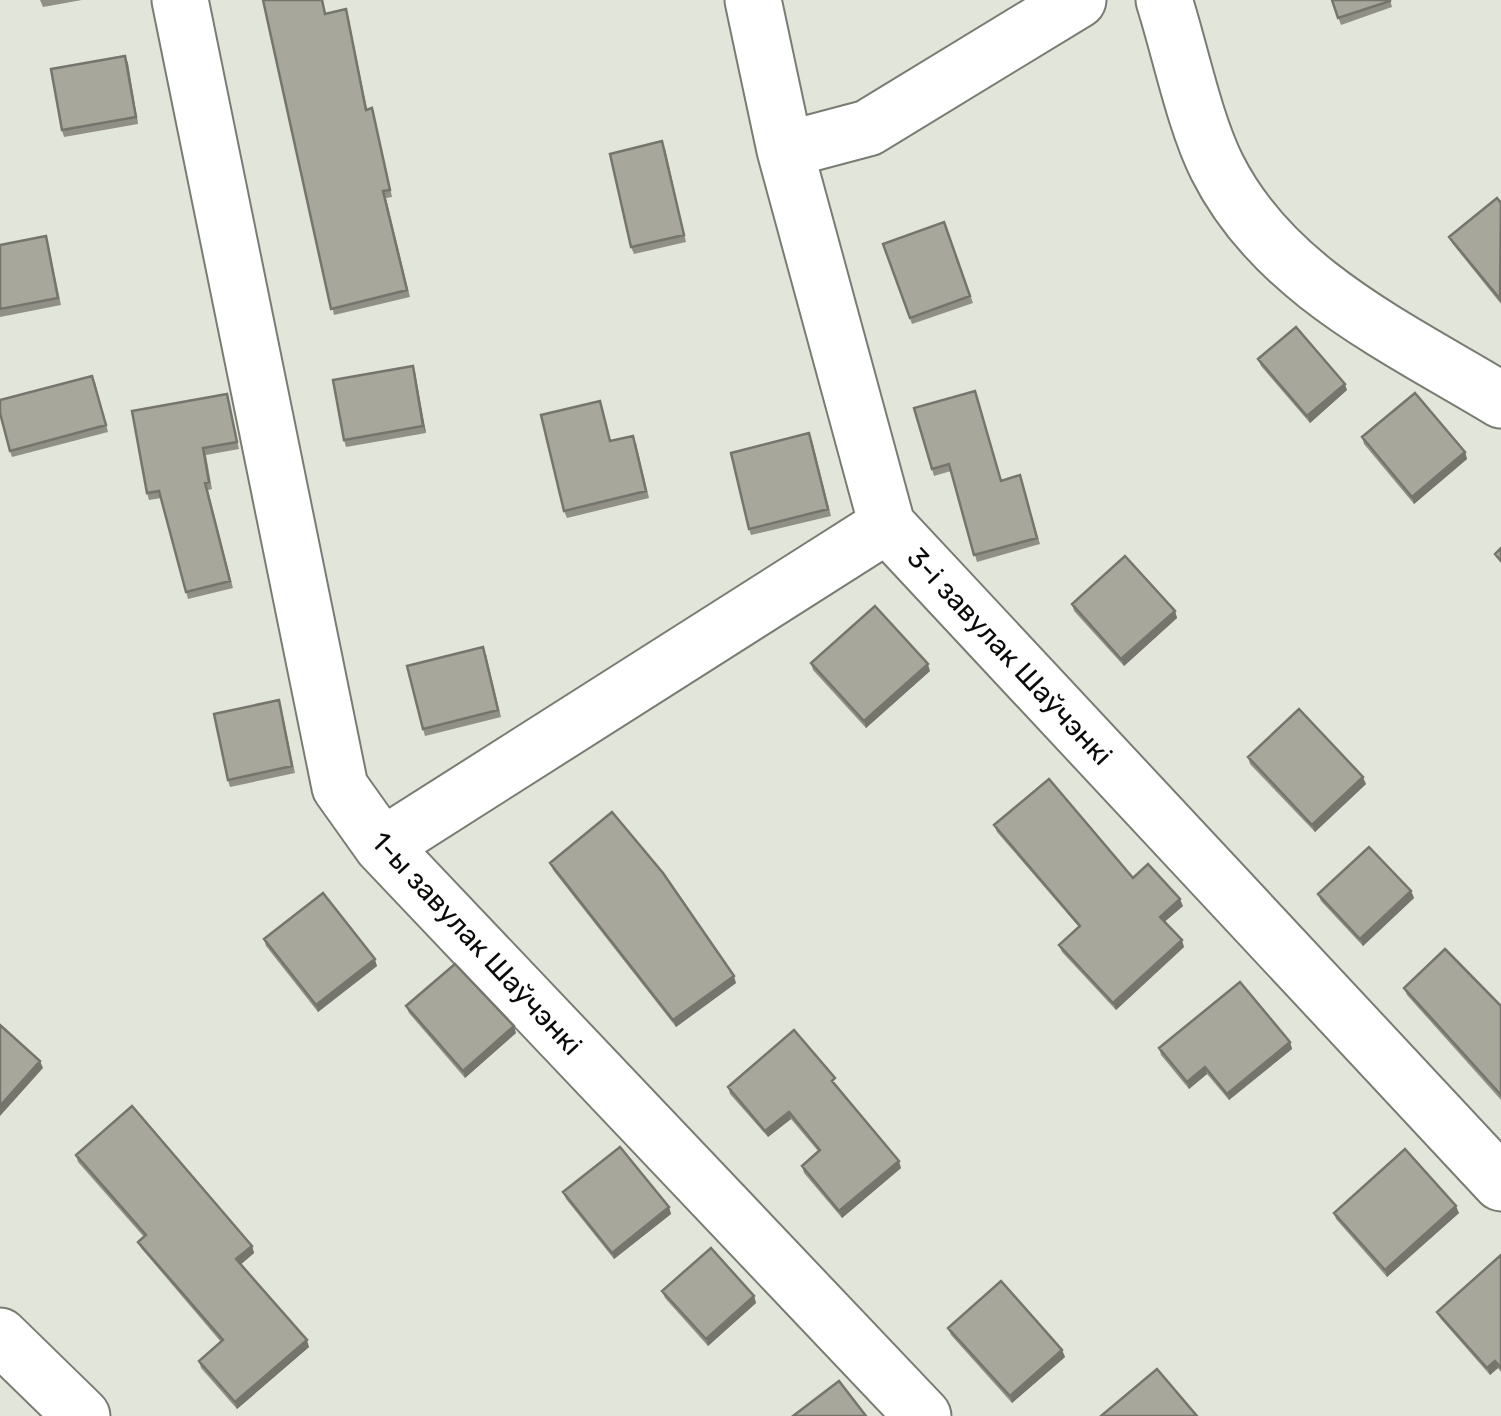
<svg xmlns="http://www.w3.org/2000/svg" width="1501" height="1416" viewBox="0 0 1501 1416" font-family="Rubik,sans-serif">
<rect width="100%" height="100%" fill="#e1e5da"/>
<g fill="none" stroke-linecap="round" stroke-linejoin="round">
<g stroke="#787c72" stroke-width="59">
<path id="minor" d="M180,0L340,787L382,846L923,1416
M753,0L785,150L887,525L1501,1183
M1164,0C1180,50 1194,121 1217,167C1274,281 1397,337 1501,400
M785,150L868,128L1078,0
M382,846L887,525
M0,1336L82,1416"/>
</g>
<use href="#minor" stroke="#fff" stroke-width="55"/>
</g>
<path fill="#909086" d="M40,0H82L43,7Z
M263,0H322L326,14L348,16L367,109L374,115L392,197L386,198L410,297L334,315Z
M1332,0H1390L1392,7L1341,25Z
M125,56L138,124L64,137L62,130Z
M665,148L686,242L634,254L631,247Z
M1501,203V304L1452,243L1449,237Z
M944,222L973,303L912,324L883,244Z
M48,242L61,305L0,317V245Z
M1258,359L1347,390L1310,423L1261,366Z
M413,366L426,433L346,447L344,440Z
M95,382L108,432L12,457L10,451Z
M227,394L239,449L206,455L212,489L208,490L233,588L188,599L161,498L149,500L147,493Z
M602,408L610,441L636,443L649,498L567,518L564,511Z
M914,408L1002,480L1020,475L1040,544L977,562L951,471L934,476Z
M1362,437L1465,452L1467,459L1414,504L1364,444Z
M812,440L831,516L751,535L749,529Z
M1072,604L1175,611L1177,618L1124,666L1074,611Z
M486,654L501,717L425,736L423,729Z
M811,663L930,671L866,728L813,670Z
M281,707L295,773L230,787L228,780Z
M1248,757L1366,784L1315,832L1250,764Z
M994,825L1133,878L1183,906L1164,922L1184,947L1116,1010L1062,952L1059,945L1079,927L997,832Z
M550,863L736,983L676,1027L553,870Z
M1411,891L1414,898L1363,946L1321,901L1318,894Z
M264,939L377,966L318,1012L266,946Z
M1404,988L1501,1006V1100L1407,995Z
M406,1006L516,1033L465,1078L409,1013Z
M1290,1042L1292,1049L1229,1100L1207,1074L1189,1089L1161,1055L1159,1048Z
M838,1085L836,1086L901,1168L842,1218L804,1173L802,1166L818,1151L791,1119L768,1137L730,1094L728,1087Z
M76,1155L252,1246L254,1253L241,1264L309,1347L237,1409L201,1368L199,1361L221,1342L141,1248L138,1242L144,1237L78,1162Z
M563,1192L669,1207L671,1214L614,1259L566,1199Z
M1334,1213H1459L1387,1277L1336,1219Z
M1501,1255V1372L1498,1368L1490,1375L1440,1318L1437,1312Z
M662,1291L754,1296L756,1303L708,1346L665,1298Z
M948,1328L1062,1350L1065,1357L1012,1403L951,1335Z"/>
<path fill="#76756d" d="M346,9L348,16L368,116L366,110Z
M125,56L128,63L138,124L136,117Z
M413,366L415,372L426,433L423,426Z
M1345,384L1347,390L1310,423L1307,416Z
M1465,452L1467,459L1414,504L1412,497Z
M1175,611L1177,618L1124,666L1121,659Z
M928,664L930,671L866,728L864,721Z
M1363,777L1366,784L1315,832L1312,825Z
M1411,891L1414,898L1363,946L1360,939Z
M1180,899L1183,906L1162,924L1160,917Z
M1182,940L1184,947L1116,1010L1113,1003Z
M375,959L377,966L318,1012L316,1005Z
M734,976L736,983L676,1027L673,1020Z
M514,1026L516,1033L465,1078L463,1071Z
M1290,1042L1292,1049L1229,1100L1227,1094Z
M40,1061L43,1068L0,1116V1106Z
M1205,1067L1207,1074L1189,1089L1187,1082Z
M789,1112L791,1119L768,1137L765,1131Z
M899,1161L901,1168L842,1218L839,1211Z
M1456,1206L1459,1213L1387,1277L1385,1270Z
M669,1207L671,1214L614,1259L612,1253Z
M252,1246L254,1253L239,1266L236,1259Z
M754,1296L756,1303L708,1346L706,1339Z
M307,1340L309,1347L237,1409L235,1402Z
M1062,1350L1065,1357L1012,1403L1010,1396Z
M1495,1361L1498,1368L1490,1375L1487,1368Z"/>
<path fill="#a8a79c" stroke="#76756d" stroke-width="2.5" d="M263,0H322L325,14L346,9L366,110L372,108L390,190L383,191L407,290L331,309Z
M1332,0H1390V1L1338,18Z
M125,56L136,117L62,130L51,69Z
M662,141L684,235L631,247L610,154Z
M1497,198L1501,203L1500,299L1449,237Z
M944,222L970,296L910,318L883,244Z
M46,236L58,298L0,309V245Z
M1296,327L1345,384L1307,416L1258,359Z
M413,366L423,426L344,440L333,380Z
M92,376L106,425L10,451L0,413V400Z
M975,391L1001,481L1020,475L1037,538L974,555L949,464L932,469L914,408Z
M1415,393L1465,452L1412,497L1362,437Z
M227,394L237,442L203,448L209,482L205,483L230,581L186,592L159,491L147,493L132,411Z
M600,401L610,441L633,436L646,491L564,511L541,415Z
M809,433L828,509L749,529L731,453Z
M1501,548V561L1495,554Z
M1125,556L1175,611L1121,659L1072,604Z
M875,606L928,664L864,721L811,663Z
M483,647L498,710L423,729L407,666Z
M279,700L292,766L228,780L214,714Z
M1299,709L1363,777L1312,825L1248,757Z
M1049,779L1133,878L1148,864L1180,899L1160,917L1182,940L1113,1003L1059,945L1080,926L994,825Z
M612,812L663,873L734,976L673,1020L550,863Z
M1369,847L1411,891L1360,939L1318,894Z
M323,893L375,959L316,1005L264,939Z
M1445,949L1501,1006V1095L1404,988Z
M455,964L514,1026L463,1071L406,1006Z
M1240,982L1290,1042L1227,1094L1205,1067L1187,1082L1159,1048Z
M0,1025L40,1061L0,1106Z
M794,1030L835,1078L832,1081L899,1161L839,1211L802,1166L820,1150L789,1112L765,1131L728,1087Z
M132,1106L252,1246L236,1259L307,1340L235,1402L199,1361L223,1340L138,1242L146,1235L76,1155Z
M620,1147L669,1207L612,1253L563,1192Z
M1405,1149L1456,1206L1385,1270L1334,1213Z
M711,1248L754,1296L706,1339L662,1291Z
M1501,1255V1368L1495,1361L1487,1368L1437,1312Z
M1001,1281L1062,1350L1010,1396L948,1328Z
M1157,1369L1197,1416H1101Z
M839,1381L866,1416H793Z"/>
<g text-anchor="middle" stroke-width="8" stroke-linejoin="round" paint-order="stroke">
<g font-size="28" fill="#0b0c09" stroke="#fff">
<text transform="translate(1010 656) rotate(47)" y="10">3-і завулак Шаўчэнкі</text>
<text transform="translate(477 943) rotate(47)" y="10">1-ы завулак Шаўчэнкі</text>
</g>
</g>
</svg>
